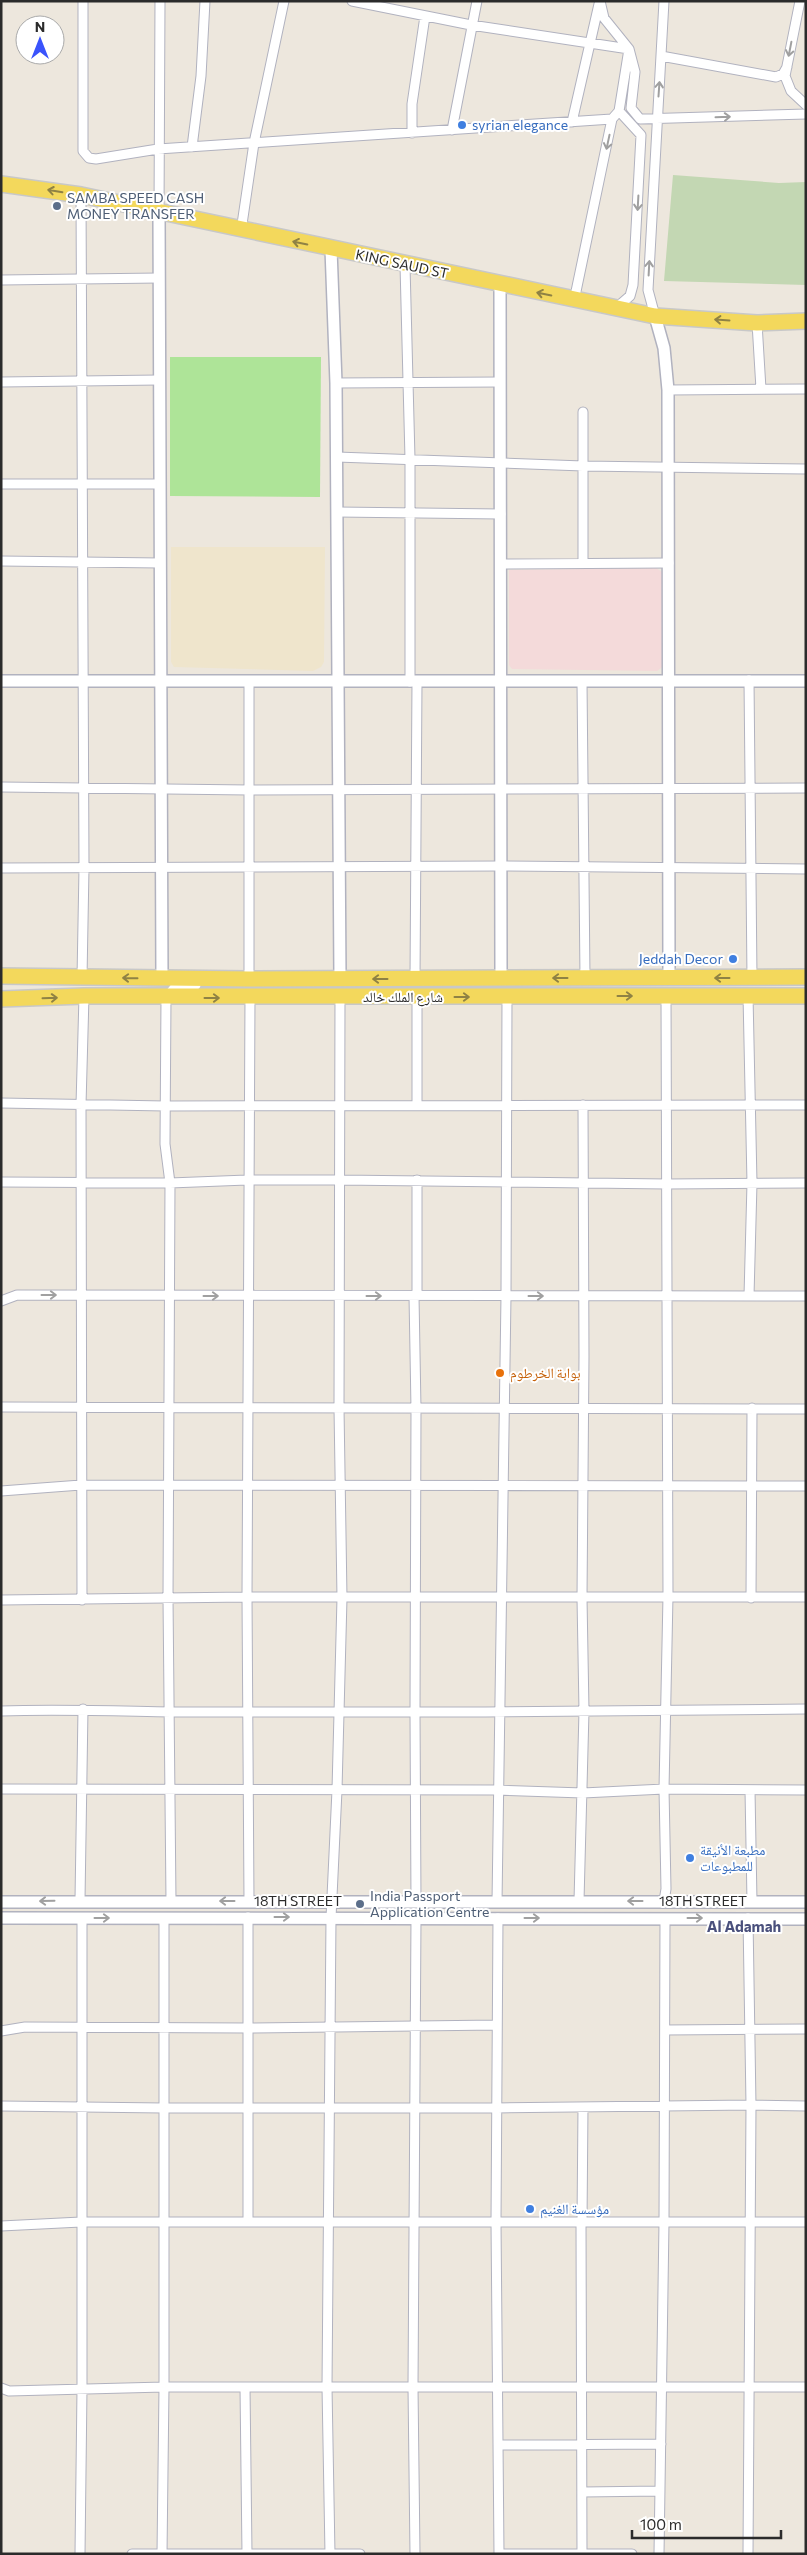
<svg xmlns="http://www.w3.org/2000/svg" width="807" height="2555" viewBox="0 0 807 2555" font-family="Commissioner,'Noto Naskh Arabic',sans-serif">
<rect width="100%" height="100%" fill="#ede7dd"/>
<path fill="#efe5cc" d="M171,547H325L324,662L321,667L313,671L174,667L171,662Z"/>
<path fill="#f4dada" d="M656,568L662,572L664,663L661,668L657,671L512,669L509,665V570Z"/>
<path fill="#aee498" d="M170,357H321L320,497L170,496Z"/>
<path fill="#c3d7b3" d="M673,175L779,183L806,182V285L664,281Z"/>
<g fill="none" stroke-linecap="round" stroke-linejoin="round">
<g stroke="#b1b2bf" stroke-width="11">
<path id="minor" d="M83,1V151L89,158L96,159L158,149L612,119
M352,1L471,25L629,49L635,72L631,108L640,119L806,114
M800,1L785,76L791,91L806,105
M661,56L776,77L783,74L787,67
M572,122L599,4
M452,130L477,1
M412,133V104L425,16
M192,147L201,76L205,1
M81,195L84,868L82,978
M159,213L160,1
M241,231L254,143L284,1
M405,265L410,459V682
M1,280L159,278
M574,301L612,119L619,111L629,49L604,18L600,1
M615,309L630,296L633,285L641,135L619,111
M655,316L648,290L664,1
M757,323L761,389
M1,382L159,380
M336,383L500,382
M668,390L806,389
M583,412V563
M337,457L583,466L806,469
M1,484H160
M337,512L501,514
M1,561L160,563
M501,564L669,563
M749,680L752,978
M582,682L585,978
M1,787L249,790L806,788
M1,868L501,866L806,869
M415,979L417,682
M246,980L249,979V682
M748,995L752,1183L749,1296
M1,1103L165,1106L806,1105
M417,1105V997
M417,1180V1296
M1,1182L170,1183L247,1180H340L667,1184L806,1183
M414,1296L416,1409L415,1712L416,1902
M1,1301L17,1295L806,1296
M1,1407L806,1409
M1,1491L81,1485L806,1486
M751,1598L752,1408
M1,1600L247,1597H806
M82,1600L81,1105L84,996
M1,1711C58,1709 114,1711 171,1712C383,1713 594,1712 806,1709
M1,1789L497,1790L583,1793L664,1789L806,1790
M750,1790L752,1902
M80,1900L83,1709
M171,1901L168,1598L170,1183L165,1144L166,998L174,988L196,985
M249,1901L247,1597L250,998
M579,1901L584,1711L582,1598L584,1356L583,1105
M664,1901L666,1889L664,1789L668,1596L666,996
M497,1902L506,1296L507,997
M248,1917V2222
M498,1918L496,2222L499,2554
M665,2030L806,2029
M1,2031L25,2027L248,2028L497,2025
M1,2106L163,2108H497L751,2105L806,2106
M581,2222L582,2554
M582,2222L583,2107
M1,2226L81,2222H806
M245,2387L247,2554
M1,2388L9,2391L164,2387H806
M498,2445L661,2444
M583,2492L660,2491
M80,2554L82,2389V1918
M132,2554H360
M162,2554L164,2387V1918
M330,2554L327,2387L331,1918L337,1790L342,1598L339,1408L340,998
M415,2554L413,2387L416,1918
M502,2554H632
M659,2554L664,2222L665,1919
M748,2554L751,2105L748,1918"/>
</g>
<g stroke="#b1b2bf" stroke-width="14">
<path id="tertiary" d="M159,213L162,979
M331,249L336,383L340,979
M500,285L501,978
M655,316L664,348L668,390L669,978
M1,681H806
M1,1902H806
M1,1918L806,1919"/>
</g>
<g stroke="#c8c8c8" stroke-width="18">
<path id="primary" d="M1,184L81,195L655,316L757,323L806,321
M1,976L249,979L806,977
M1,999L84,996H806"/>
</g>
<use href="#minor" stroke="#fff" stroke-width="9"/>
<use href="#tertiary" stroke="#fff" stroke-width="11"/>
<use href="#primary" stroke="#f3d85c" stroke-width="15"/>
</g>
<defs><path id="oneway-shaft" d="M-6 0H5M1.5-3L5.5 0L1.5 3" fill="none" stroke-width="1.6" stroke-linecap="round" stroke-linejoin="round" transform="scale(1.25)"/></defs>
<g stroke="#a0a0a0">
<use href="#oneway-shaft" transform="translate(790 49) rotate(101)"/>
<use href="#oneway-shaft" transform="translate(659 89) rotate(-86)"/>
<use href="#oneway-shaft" transform="translate(723 117) rotate(-2)"/>
<use href="#oneway-shaft" transform="translate(608 142) rotate(102)"/>
<use href="#oneway-shaft" transform="translate(638 203) rotate(93)"/>
<use href="#oneway-shaft" transform="translate(649 268) rotate(-87)"/>
<use href="#oneway-shaft" transform="translate(49 1295)"/>
<use href="#oneway-shaft" transform="translate(211 1296)"/>
<use href="#oneway-shaft" transform="translate(374 1296)"/>
<use href="#oneway-shaft" transform="translate(536 1296)"/>
<use href="#oneway-shaft" transform="translate(47 1901) rotate(179)"/>
<use href="#oneway-shaft" transform="translate(227 1901) rotate(-180)"/>
<use href="#oneway-shaft" transform="translate(635 1901) rotate(180)"/>
<use href="#oneway-shaft" transform="translate(282 1917)"/>
<use href="#oneway-shaft" transform="translate(102 1918)"/>
<use href="#oneway-shaft" transform="translate(532 1918)"/>
<use href="#oneway-shaft" transform="translate(695 1918)"/>
</g>
<g stroke="#8f8244">
<use href="#oneway-shaft" transform="translate(55 191) rotate(-171)"/>
<use href="#oneway-shaft" transform="translate(300 243) rotate(-168)"/>
<use href="#oneway-shaft" transform="translate(544 294) rotate(-168)"/>
<use href="#oneway-shaft" transform="translate(722 320) rotate(-176)"/>
<use href="#oneway-shaft" transform="translate(130 978) rotate(-179)"/>
<use href="#oneway-shaft" transform="translate(560 978) rotate(180)"/>
<use href="#oneway-shaft" transform="translate(722 978) rotate(-180)"/>
<use href="#oneway-shaft" transform="translate(380 979) rotate(180)"/>
<use href="#oneway-shaft" transform="translate(625 996)"/>
<use href="#oneway-shaft" transform="translate(462 997)"/>
<use href="#oneway-shaft" transform="translate(50 998) rotate(-2)"/>
<use href="#oneway-shaft" transform="translate(212 998)"/>
</g>
<g fill="#3f7fe0" stroke="#fff" stroke-width="2">
<circle cx="462" cy="125" r="5"/>
<circle cx="733" cy="959" r="5"/>
<circle cx="690" cy="1858" r="5"/>
<circle cx="530" cy="2209" r="5"/>
</g>
<g fill="#5c6f8a" stroke="#fff" stroke-width="2">
<circle cx="57" cy="206" r="5"/>
<circle cx="360" cy="1904" r="5"/>
</g>
<circle fill="#e8710a" stroke="#fff" stroke-width="2" cx="500" cy="1373" r="5"/>
<g text-anchor="middle" stroke-width="4" stroke-linejoin="round" paint-order="stroke">
<g font-size="14" fill="#366cbe" stroke="#fff" text-anchor="start">
<text x="472" y="130">syrian elegance</text>
<text x="723" y="964" text-anchor="end">Jeddah Decor</text>
<text x="700" y="1855">مطبعة الأنيقة<tspan x="700" dy="16">للمطبوعات</tspan></text>
<text x="540" y="2214">مؤسسة الغنيم</text>
</g>
<g font-size="14" fill="#4e5e75" stroke="#fff" text-anchor="start">
<text x="67" y="203">SAMBA SPEED CASH<tspan x="67" dy="16">MONEY TRANSFER</tspan></text>
<text x="370" y="1901">India Passport<tspan x="370" dy="16">Application Centre</tspan></text>
</g>
<g font-size="14" fill="#2b2b2b" stroke="#fff">
<text transform="translate(402 264) rotate(12)" y="5">KING SAUD ST</text>
<text x="403" y="1002">شارع الملك خالد</text>
<text x="298" y="1906">18TH STREET</text>
<text x="703" y="1906">18TH STREET</text>
</g>
<g font-size="14" fill="#c56008" stroke="#fff" text-anchor="start">
<text x="510" y="1378">بوابة الخرطوم</text>
</g>
<g font-size="15" font-weight="bold" fill="#4a507c" stroke="#fff">
<text x="744" y="1932">Al Adamah</text>
</g>
</g>
<rect width="807" height="2555" fill="none" stroke="#2b2b2b" stroke-width="5"/>
<g transform="translate(40 40)"><circle r="24" fill="#ffffff" stroke="#aaaaaa"/>
<path d="M0-4L9 19L0 12L-9 19Z" fill="#3a53fc"/>
<text y="-8" font-size="14" font-weight="bold" text-anchor="middle" fill="#2b2b2b">N</text>
</g>
<path d="M632 2530v8h149v-8" fill="none" stroke="#2b2b2b" stroke-width="2.5"/>
<text x="640" y="2530" font-size="15" fill="#2b2b2b" stroke="#ffffff" stroke-width="4" paint-order="stroke">100 m</text>
</svg>
